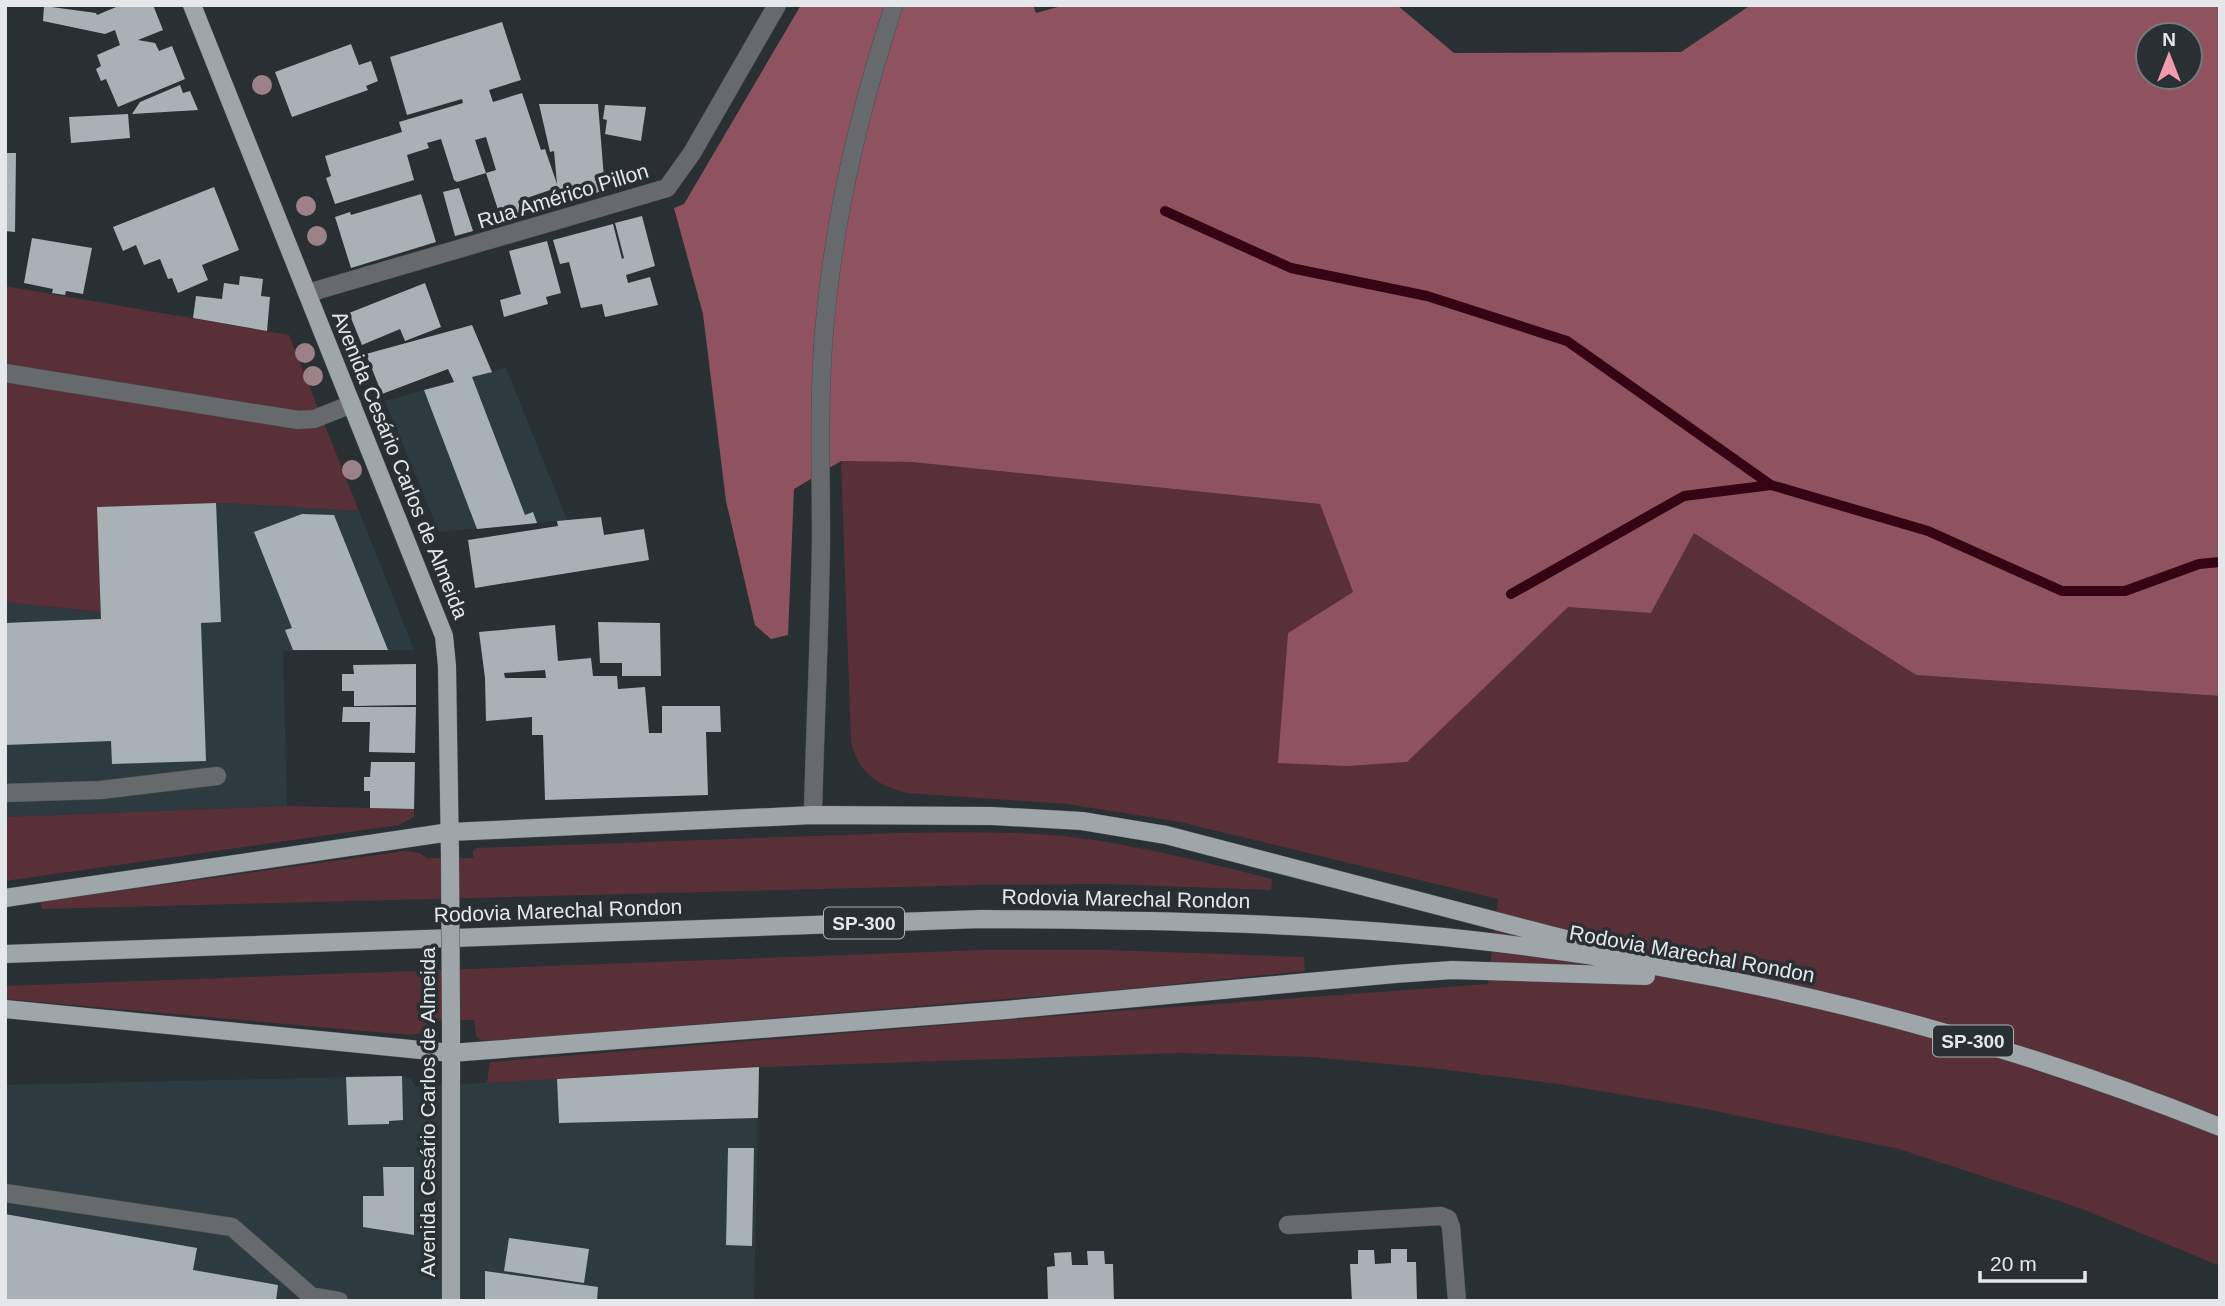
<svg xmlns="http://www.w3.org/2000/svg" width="2225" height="1306" viewBox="0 0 2225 1306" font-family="Helvetica,sans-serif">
<rect width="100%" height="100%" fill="#293033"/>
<path fill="#2d3b40" d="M506,368L567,520L439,532L385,401Z
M224,503L359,511L414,650L283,651L287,806L5,817V602L101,612L97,507Z
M759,1067L754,1301H5V1085L402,1076L411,1079L415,1087Z"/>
<path fill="#592f38" d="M5,286L289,335L359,511L224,503L98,507L101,612L5,602Z
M841,461L912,462L1320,504L1353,592L1288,633L1279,763L1407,761L1568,606L1651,613L1694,532L1916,675L2220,696V1266L2080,1208L1899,1149L1696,1107L1552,1083L1431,1068L1311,1057L1180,1053L759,1067L487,1083L490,1062L1118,1011L1488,984L1498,899L1180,822L1067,804L907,793C876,784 860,775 851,742Z
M287,806L414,809V817L399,825L5,881V817Z
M899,833C954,832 1010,831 1064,836C1135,844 1204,862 1272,879L1271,890L1107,884L979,885L42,909L40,902L405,851L419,853L427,858H473V851L477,848Z
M982,950H1108L1304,957L1305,971L1117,990L492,1041L481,1040L476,1036L474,1020L427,1021V1029L423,1033L409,1035L5,999V986Z"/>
<path fill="#8f5360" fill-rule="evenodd" d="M801,5H1033L1036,13L1065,5H1397L1454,53L1681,52L1751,5H2220V696L1916,675L1694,533L1651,613L1568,607L1407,762L1347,766L1278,763L1288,633L1353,592L1320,504L912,462L841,461L794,489L788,635L771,639L755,625L726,501L703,314L674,208L684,204ZM2148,35H2190V77H2148Z"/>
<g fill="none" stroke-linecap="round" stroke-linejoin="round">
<path stroke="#360314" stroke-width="10" d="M1165,211L1291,268L1427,296L1567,341L1771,485L1928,531L2062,591H2125L2199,564L2220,562
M1511,594L1684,496L1771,485"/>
</g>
<path fill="#a8b1b5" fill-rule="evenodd" d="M121,5H153L163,30L138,40L155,43L159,51L172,46L185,79L118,107L106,79L101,81L96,69L101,66L97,55L120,45L115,30L105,34L43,21L44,6L96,13L97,15Z
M502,22L521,80L489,90L493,102L522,93L541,150L545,149L557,184L554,151L550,152L539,104H598L605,190L564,203L559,187L518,201L522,216L502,222L486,173L457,182L454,180L441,139L427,143L429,148L407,155L414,180L335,204L326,178L331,176L325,156L402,132L399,122L463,103L462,99L407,115L390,57ZM486,137L496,170L486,173L475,140Z
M351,44L359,65L371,61L378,81L366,86L368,90L292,117L275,72Z
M180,85L183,93L190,91L198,110L132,114L140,102Z
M605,105L646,107L641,141L605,134L607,120L603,119Z
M128,114L130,138L71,143L69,117Z
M5,153H16L15,232L5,231Z
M214,187L239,250L202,265L208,280L178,293L172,278L168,279L160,259L144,265L136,245L123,251L113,227Z
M459,188L473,231L455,236L443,192Z
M421,194L436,242L351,268L335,217L350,212L351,215Z
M642,216L655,266L626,275L628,283L650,277L658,305L605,317L602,304L581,308L569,262L560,264L553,240L613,224L622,259L624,258L615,223Z
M32,238L92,248L83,294L66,291L65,295L52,293L53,289L24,283Z
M547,241L561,293L546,297L548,304L504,317L500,300L521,294L509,251Z
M240,276L263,279L261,296L270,297L267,331L193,318L196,296L222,299L224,283L239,285Z
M425,283L441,327L405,341L400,329L362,345L349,313Z
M472,325L492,372L472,377L525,515L533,512L537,523L477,529L424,390L454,382L448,369L382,394L366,354Z
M216,503L221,622L201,623L206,761L112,764L111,741L5,745V623L101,619L97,507Z
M302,514L334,515L388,650H293L285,630L292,628L254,532Z
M601,517L604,535L644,529L649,560L475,588L468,540L558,526L557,521Z
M598,622L660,623L661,676H622V663H600Z
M555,625L558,661L591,658L593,676H617L618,689L645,687L649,733H662V706H720L721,732H706L708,795L545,800L543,735H532V717L486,721L485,678L479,632ZM545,670L546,678H505L504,673Z
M416,664V705L354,706V691H342V674H354L353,665Z
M343,707H416L415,753L369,752L370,722H342Z
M371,762H415L414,809L370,808V791H364V777H370Z
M759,1067L758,1118L559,1123L557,1079Z
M402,1076L403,1120L389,1121V1124L348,1125L346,1077Z
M728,1148H754L752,1246L726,1245Z
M383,1167H414V1235L363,1227V1196H384Z
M5,1214L197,1248L193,1270L278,1285L276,1301H5Z
M509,1238L589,1249L584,1283L504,1271Z
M1391,1249H1407V1262H1416L1417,1301H1352L1350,1264H1358V1250H1374L1375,1264L1391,1263Z
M1087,1251H1104L1105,1264H1113L1114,1301H1048L1047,1267L1055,1266L1054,1253L1071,1252L1072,1265H1088Z
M485,1271L598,1287L597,1301H485Z"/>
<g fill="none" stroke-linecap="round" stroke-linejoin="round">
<g stroke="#474d50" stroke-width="19">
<path id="minor" d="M308,293L667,188L692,153L777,5
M5,373L298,420L314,419L352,404
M5,793L101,790L217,776
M813,815C815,723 820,631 821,539C821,466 818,394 825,321C835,213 860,108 894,5
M5,1193L232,1227L311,1296
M1288,1225L1441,1216L1448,1219L1451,1227L1457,1301
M310,1301L311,1296L339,1301"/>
</g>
<g stroke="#474d50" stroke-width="19">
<path id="major" d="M192,5L444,636L447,666L450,858
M5,898L450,832L813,815L992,816L1082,821L1166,835L1604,949
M5,954L981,919C1135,920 1290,922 1444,937C1709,964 1972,1027 2220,1127
M5,1009L451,1053L1006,1010L1395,974L1452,970L1646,976
M451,1021V1301"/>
</g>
<use href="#minor" stroke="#676a6c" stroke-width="18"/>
<use href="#major" stroke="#9ea6a9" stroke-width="18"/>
<g stroke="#474d50" stroke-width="19" stroke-linecap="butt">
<path id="major-bridge" d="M450,858L451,1021"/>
</g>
<use href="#major-bridge" stroke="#9ea6a9" stroke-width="18"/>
</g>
<g fill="#9d8188">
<circle cx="262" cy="85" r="10"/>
<circle cx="306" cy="206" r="10"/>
<circle cx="317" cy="236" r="10"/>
<circle cx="305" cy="353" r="10"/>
<circle cx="313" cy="376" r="10"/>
<circle cx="352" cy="470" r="10"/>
</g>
<g text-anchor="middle" stroke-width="7" stroke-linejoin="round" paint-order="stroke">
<g fill="#293033" stroke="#acb1b3" stroke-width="2">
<rect x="824" y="907.5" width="80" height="31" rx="5"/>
<rect x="1933" y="1025.5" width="80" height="31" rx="5"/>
</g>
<g font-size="19" font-weight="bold" fill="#e4e8ea">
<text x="864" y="930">SP-300</text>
<text x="1973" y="1048">SP-300</text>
</g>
<g font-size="21" fill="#e4e8ea" stroke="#293033">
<text transform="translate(563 196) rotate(-17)" y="7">Rua Américo Pillon</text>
<text transform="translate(400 465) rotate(68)" y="7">Avenida Cesário Carlos de Almeida</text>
<text transform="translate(1126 899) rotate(1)" y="7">Rodovia Marechal Rondon</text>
<text transform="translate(558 911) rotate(-2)" y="7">Rodovia Marechal Rondon</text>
<text transform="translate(1692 954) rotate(10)" y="7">Rodovia Marechal Rondon</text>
<text transform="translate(428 1112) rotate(-90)" y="7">Avenida Cesário Carlos de Almeida</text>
</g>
</g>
<rect width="2225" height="1306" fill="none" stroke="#e4e8ea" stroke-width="14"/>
<g transform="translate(2169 56)"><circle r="33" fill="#293033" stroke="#747a7c" stroke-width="2"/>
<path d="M0-5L12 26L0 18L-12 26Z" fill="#f39aac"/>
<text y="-10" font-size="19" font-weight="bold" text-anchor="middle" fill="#e4e8ea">N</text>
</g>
<path d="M1980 1271v10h105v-10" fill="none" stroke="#e4e8ea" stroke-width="3.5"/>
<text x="1990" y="1271" font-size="21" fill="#e4e8ea" stroke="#293033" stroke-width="5" paint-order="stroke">20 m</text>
</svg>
